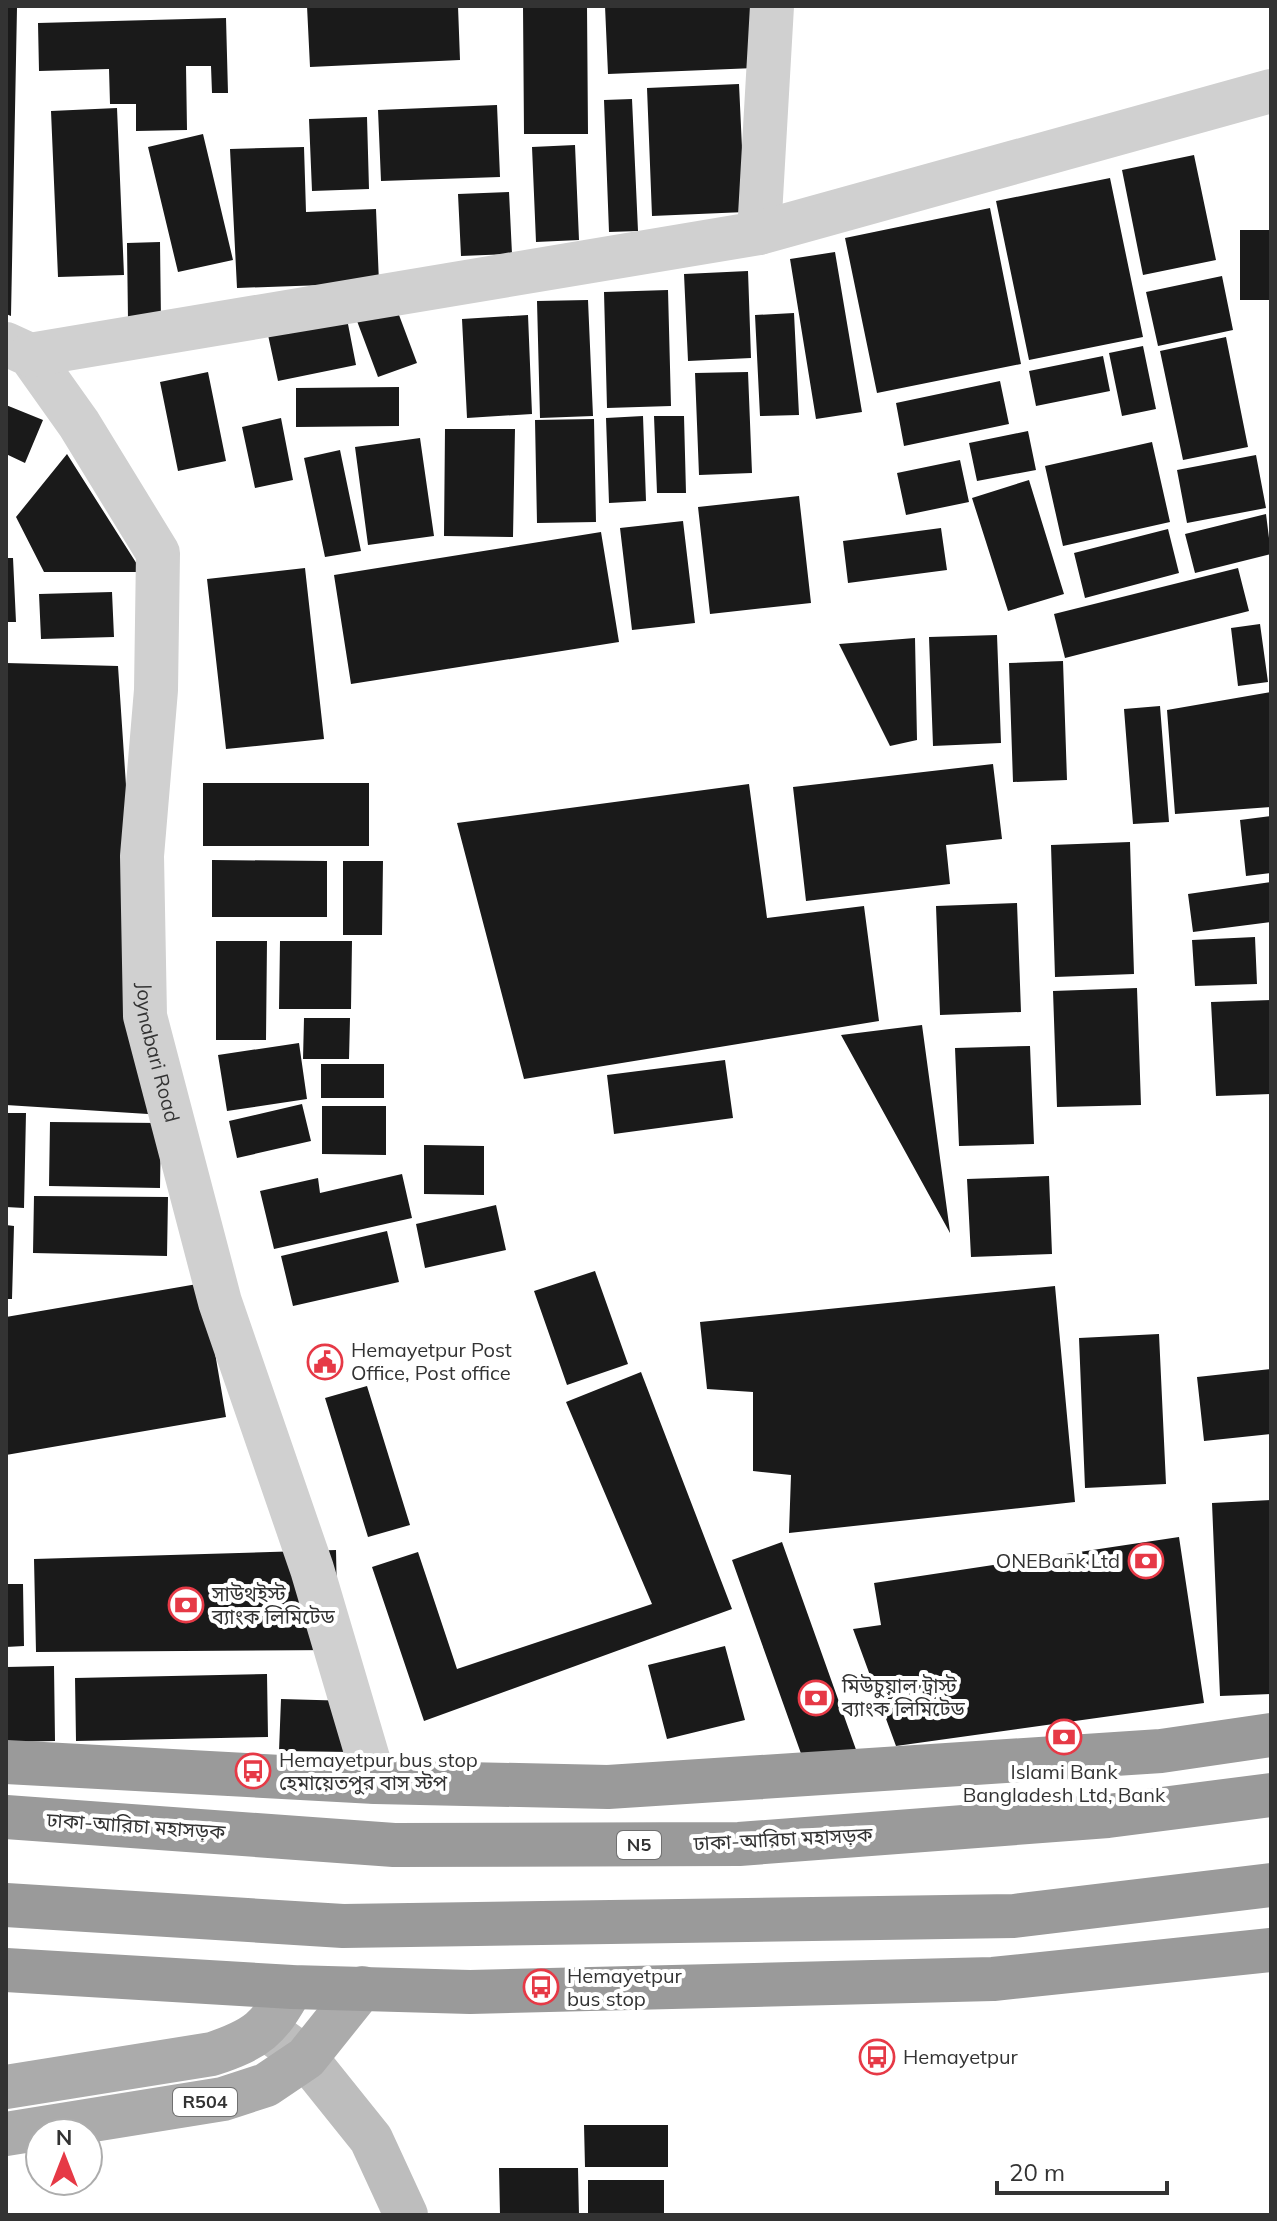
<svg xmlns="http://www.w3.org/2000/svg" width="1277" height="2221" viewBox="0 0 1277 2221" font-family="Mulish,'Noto Sans Bengali',sans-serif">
<rect width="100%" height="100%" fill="#fff"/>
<path fill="#1a1a1a" d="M307,6H458L460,60L310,67Z
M523,6H587L588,134H524Z
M605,6H752L755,68L608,74Z
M6,7L17,8L11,316L6,314Z
M226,18L228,93H212L211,66H186L187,130L136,131V104H110L109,69L39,71L38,23Z
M739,84L745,212L652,216L647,88Z
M632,99L638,231L609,232L604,100Z
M497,105L500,177L381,181L378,110Z
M117,108L124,275L58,277L51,111Z
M367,117L369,189L312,191L309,119Z
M203,134L233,260L178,272L148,147Z
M575,145L579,240L536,242L532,147Z
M304,147L306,212L376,209L379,283L237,288L230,149Z
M1194,155L1216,260L1143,275L1122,170Z
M1110,178L1143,337L1029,360L996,201Z
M509,192L512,254L461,256L458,194Z
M990,208L1021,364L877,393L845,238Z
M1240,230H1271V300H1240Z
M160,242L161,320H128L127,243Z
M835,252L862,412L816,419L790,259Z
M748,271L751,358L688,361L684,274Z
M1222,276L1233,330L1158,346L1146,292Z
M668,290L671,406L607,408L604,292Z
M588,300L593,416L540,418L537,301Z
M396,307L417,363L378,377L357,321Z
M794,313L799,415L760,416L755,315Z
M528,315L532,414L467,418L462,319Z
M347,319L356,365L278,381L268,335Z
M1226,337L1248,447L1183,460L1160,351Z
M1143,346L1156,409L1122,416L1109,353Z
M1103,356L1110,391L1036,406L1029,371Z
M208,372L226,461L178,471L160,382Z
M748,372L752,473L699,475L695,373Z
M1000,381L1009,424L904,446L896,403Z
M399,387V426L296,427V388Z
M6,405L43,420L25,463L6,454Z
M643,416L646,501L609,503L606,418Z
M654,416H684L686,493H657Z
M281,418L293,480L255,488L242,427Z
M594,419L596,522L537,523L535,420Z
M445,429H515L513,537L444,536Z
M1028,431L1036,470L977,481L969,443Z
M420,438L434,536L368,545L355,447Z
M1152,442L1170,522L1063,546L1045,466Z
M340,450L361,551L325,557L304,458Z
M67,454L142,572H44L16,517Z
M1256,455L1266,508L1187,523L1177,470Z
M960,460L969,502L906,515L897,473Z
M1029,480L1064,594L1008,611L972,498Z
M799,496L811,603L710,614L698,507Z
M1266,514L1271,554L1195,573L1185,534Z
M683,521L695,623L632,630L620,528Z
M941,528L947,570L848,583L843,541Z
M1168,529L1179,573L1085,598L1074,553Z
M601,532L619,642L351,684L334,575Z
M6,558H13L16,622H6Z
M305,568L324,739L226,749L207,579Z
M1238,568L1249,611L1065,658L1054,614Z
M112,592L114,637L41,639L39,594Z
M1260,624L1268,682L1238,686L1231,628Z
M997,635L1001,743L933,746L929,637Z
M915,638L917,740L890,746L839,644Z
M1063,661L1067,780L1013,782L1009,663Z
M6,663L118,666L148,1114L6,1105Z
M1271,692V807L1175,814L1167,710Z
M1160,706L1169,822L1133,824L1124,709Z
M993,764L1002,839L946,845L950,884L806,901L793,787Z
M203,783H369V846H203Z
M749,784L767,918L864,906L879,1021L524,1079L457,823Z
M1271,816V873L1246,876L1240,820Z
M1130,842L1134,974L1055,977L1051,845Z
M212,860L327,861V917H212Z
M343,861H383L382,935H343Z
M1271,882V922L1193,932L1188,894Z
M1017,903L1021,1012L940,1015L936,906Z
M1255,937L1257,984L1195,986L1192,940Z
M216,941H267L266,1040H216Z
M280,941H352L351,1009H279Z
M1137,988L1141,1105L1057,1107L1053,991Z
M1271,1000V1094L1216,1096L1211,1002Z
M304,1018H350L349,1059H303Z
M922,1025L950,1232V1233L841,1035Z
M299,1043L307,1099L227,1111L218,1055Z
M1030,1046L1034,1144L959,1146L955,1048Z
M725,1060L733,1118L614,1134L607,1075Z
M321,1064H384V1098H321Z
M302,1104L311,1141L237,1158L229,1121Z
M322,1106H386V1155L322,1154Z
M6,1113H26L24,1208L6,1207Z
M50,1122L161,1123L160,1188L49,1186Z
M424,1145L484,1146V1195L424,1194Z
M402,1174L412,1218L274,1249L260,1191L318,1178L320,1193Z
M1049,1176L1052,1254L971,1257L967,1179Z
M34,1196L168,1197L167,1256L33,1253Z
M496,1205L506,1250L425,1268L416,1224Z
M6,1225L14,1226L12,1299H6Z
M387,1231L399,1282L293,1306L281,1256Z
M595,1271L628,1364L567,1385L534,1291Z
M203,1283L226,1417L6,1455V1317Z
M1055,1286L1075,1502L789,1533L791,1475L753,1471V1392L707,1389L700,1322Z
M1159,1334L1166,1484L1085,1488L1079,1338Z
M1271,1369V1434L1204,1441L1197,1377Z
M641,1372L732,1609L424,1721L372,1567L418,1552L457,1669L652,1604L566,1402Z
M367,1386L410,1525L368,1537L325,1398Z
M1271,1500V1694L1220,1696L1212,1503Z
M1179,1537L1204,1703L896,1746L853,1629L881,1625L874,1583Z
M782,1542L859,1758L809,1776L732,1560Z
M336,1550L338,1650L36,1652L34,1559Z
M6,1584H23L24,1646L6,1647Z
M725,1646L745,1720L667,1739L648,1665Z
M54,1666L55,1741L6,1742V1667Z
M267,1674L268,1737L76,1741L75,1678Z
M281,1699L352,1701L351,1752L279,1751Z
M584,2125H668V2167H585Z
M499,2168H578L579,2215H500Z
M588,2180H664V2215H588Z"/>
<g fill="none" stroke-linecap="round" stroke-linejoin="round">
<g stroke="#d0d0d0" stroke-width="44">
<path d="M759,233L772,6"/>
<path id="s1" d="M6,344L30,355L79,424L158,553L156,690L142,856L145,1016L220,1302L312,1569L375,1782"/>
<path d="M30,355L759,233L1271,91"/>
</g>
<path stroke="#bdbdbd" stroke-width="44" d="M266,2029L306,2058L371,2139L406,2215"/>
<path stroke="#ababab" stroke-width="44" d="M6,2087L212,2054C257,2039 269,2029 292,1987
M6,2134L223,2099L266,2085L306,2058L362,1988"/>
<path stroke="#9a9a9a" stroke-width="44" d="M6,1762L375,1782L608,1787L1161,1751L1271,1735
M6,1817L394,1845L739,1844L1108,1816L1271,1795
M6,1905L343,1926L1014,1916L1271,1885
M6,1970L292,1987L470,1992L993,1979L1271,1950"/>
</g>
<defs>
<g id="civic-ring" transform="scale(1.8)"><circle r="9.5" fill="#fff" stroke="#e63946" stroke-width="1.5"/><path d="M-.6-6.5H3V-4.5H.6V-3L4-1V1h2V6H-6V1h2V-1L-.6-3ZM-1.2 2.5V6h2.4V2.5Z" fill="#e63946"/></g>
<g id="bank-ring" transform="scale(1.8)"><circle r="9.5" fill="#fff" stroke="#e63946" stroke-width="1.5"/><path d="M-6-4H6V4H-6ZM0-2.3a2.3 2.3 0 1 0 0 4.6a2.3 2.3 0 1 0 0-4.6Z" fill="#e63946"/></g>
<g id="bus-ring" transform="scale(1.8)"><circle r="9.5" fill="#fff" stroke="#e63946" stroke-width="1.5"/><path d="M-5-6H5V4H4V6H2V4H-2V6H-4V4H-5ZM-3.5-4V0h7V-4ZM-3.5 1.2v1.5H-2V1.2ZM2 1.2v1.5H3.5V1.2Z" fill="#e63946"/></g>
</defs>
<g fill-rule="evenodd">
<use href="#civic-ring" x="325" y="1362"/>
<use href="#bank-ring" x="1146" y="1561"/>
<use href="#bank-ring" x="186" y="1605"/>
<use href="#bank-ring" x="816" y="1698"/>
<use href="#bank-ring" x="1064" y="1737"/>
<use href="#bus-ring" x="253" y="1771"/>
<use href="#bus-ring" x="541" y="1987"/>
<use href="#bus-ring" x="877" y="2057"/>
</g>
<g text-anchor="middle" stroke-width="8" stroke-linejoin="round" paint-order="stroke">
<g fill="#fff" stroke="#707070" stroke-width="2">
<rect x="617" y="1831" width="44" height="28" rx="6"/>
<rect x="173" y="2088" width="64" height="28" rx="6"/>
</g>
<g font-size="18" font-weight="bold" fill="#333">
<text x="639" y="1851">N5</text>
<text x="205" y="2108">R504</text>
</g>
<g font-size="20" fill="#333" stroke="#fff">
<text dy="7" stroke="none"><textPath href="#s1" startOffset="764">Joynabari Road</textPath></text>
<text transform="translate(136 1826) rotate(4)" y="7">ঢাকা-আরিচা মহাসড়ক</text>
<text transform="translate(783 1839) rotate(-3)" y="7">ঢাকা-আরিচা মহাসড়ক</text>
</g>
<g font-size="20" fill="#333" stroke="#fff" text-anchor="start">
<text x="351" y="1357">Hemayetpur Post<tspan x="351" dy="23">Office, Post office</tspan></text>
<text x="1120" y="1568" text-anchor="end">ONEBank Ltd</text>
<text x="212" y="1601">সাউথইস্ট<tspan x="212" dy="23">ব্যাংক লিমিটেড</tspan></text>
<text x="842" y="1693">মিউচুয়াল ট্রাস্ট<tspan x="842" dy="23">ব্যাংক লিমিটেড</tspan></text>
<text x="279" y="1767">Hemayetpur bus stop<tspan x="279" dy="23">হেমায়েতপুর বাস স্টপ</tspan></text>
<text x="1064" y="1779" text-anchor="middle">Islami Bank<tspan x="1064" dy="23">Bangladesh Ltd, Bank</tspan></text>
<text x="567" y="1983">Hemayetpur<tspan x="567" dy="23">bus stop</tspan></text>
<text x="903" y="2064">Hemayetpur</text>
</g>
</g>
<rect width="1277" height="2221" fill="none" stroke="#333333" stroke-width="16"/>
<g transform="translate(64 2157)"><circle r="38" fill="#ffffff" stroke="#adadad" stroke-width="2"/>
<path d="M0-6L14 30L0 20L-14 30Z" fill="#e63946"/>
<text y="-12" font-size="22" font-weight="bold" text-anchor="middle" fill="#333333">N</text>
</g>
<path d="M997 2181v12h170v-12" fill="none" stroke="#333333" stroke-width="4"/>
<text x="1009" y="2181" font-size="24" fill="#333333" stroke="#ffffff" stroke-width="6" paint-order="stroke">20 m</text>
</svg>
